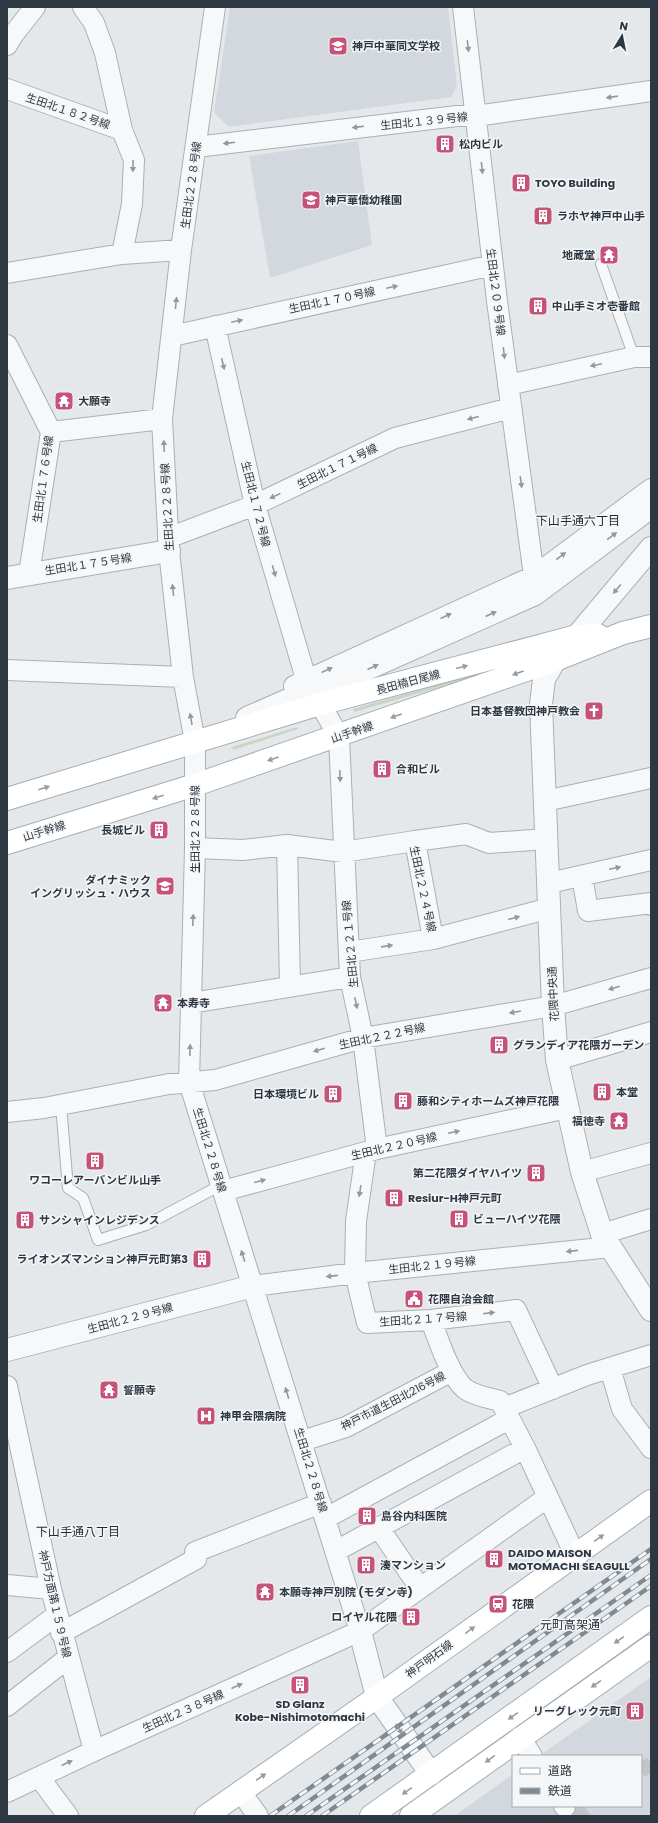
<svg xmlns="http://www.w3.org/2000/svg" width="658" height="1823" viewBox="0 0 658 1823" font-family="Poppins,'Noto Sans JP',sans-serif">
<rect width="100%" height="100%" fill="#e4e8eb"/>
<path fill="#d2d8dd" d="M230,7H448L457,86L451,97L229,127L214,113Z
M358,141L372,245L270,278L249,156Z
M651,1677V1816H454L513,1774V1806H641V1756H539Z"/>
<path fill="#ccd4c6" d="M492,669L493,672L354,712L353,709Z
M297,727L298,729L233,750L232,747Z"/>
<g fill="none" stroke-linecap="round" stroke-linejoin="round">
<path stroke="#bfc5c9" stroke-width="15" stroke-dasharray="15 8" stroke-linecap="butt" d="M641,1770L651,1764
M573,1816L588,1806"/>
<g stroke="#a9b0b5" stroke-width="12">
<path id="service" d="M601,264L634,357
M61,1105L68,1188L83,1198L98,1240L146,1225L221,1185"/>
</g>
<g stroke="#a9b0b5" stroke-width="22">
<path id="minor" d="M83,7L94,23L105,53L122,130L134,160L132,204L122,254
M215,7L181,250L162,419L169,551L183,677L195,742V848L189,1082L360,1631
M463,7L497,301L534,576
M7,45L13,35L35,7
M7,89L122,130
M196,147L457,116H476L651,91
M7,273L122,254L181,250
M215,326L255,505L306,679L339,737L350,977L363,1038L377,1149
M172,336L493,265
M7,345L51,432L29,574
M508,385L634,357H651
M51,432L162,419
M168,538L255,505L395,438L511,408
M7,670L183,677
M294,686L534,576L651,489
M545,801L651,778
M415,841L466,834L489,843L547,839
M287,845L290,986
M195,848L243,850L287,845L343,852L415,841L433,939
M582,876L588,911L651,903V905
M549,883L651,860
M349,952L433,939L550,908
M191,1003L350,977
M557,1060L651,1032
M7,1112L44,1108L169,1084L215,1080L363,1038L553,1006L651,978
M366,1152L356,1221L355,1273L367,1323L431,1320L516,1310L553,1389
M582,1172L651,1153
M223,1191L377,1149L567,1108
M602,1234L651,1219
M253,1286L355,1273L611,1247
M431,1320C438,1339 450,1376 465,1389C475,1396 489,1398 500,1401L504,1408L587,1375L651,1355
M610,1368L622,1409L651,1448
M7,1386L51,1589L94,1751
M504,1408L525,1448L575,1555
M302,1441L346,1427L452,1371
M326,1518L509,1419
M379,1528L420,1588
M336,1551L525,1448
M7,1585L51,1589
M61,1633L196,1559L195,1552L321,1503
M7,1652L57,1615
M7,1706L68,1658
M520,1737L532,1756
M39,1777L68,1816
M240,1791L258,1816
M7,1792L94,1751L360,1631L548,1497
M564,1806L565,1807"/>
</g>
<g stroke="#a9b0b5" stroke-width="24">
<path id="tertiary" d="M651,548L577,636L555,660L544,679L541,704L553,1006L557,1060L582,1172L602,1234L651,1310
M7,578L169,551
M247,718L311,690L360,672L535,594L651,507
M7,1350L253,1286
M360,1631L377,1697L431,1774"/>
</g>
<g stroke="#a4aeb6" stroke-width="24">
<path id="primary" d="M7,799L320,704L577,636L598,635
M7,843L195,785L555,660L623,633L651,626
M206,1816L377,1697L651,1501
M371,1816L651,1617
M411,1816L651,1646"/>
</g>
<use href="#service" stroke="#f7f8f9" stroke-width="10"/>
<use href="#minor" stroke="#f7f8f9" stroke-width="20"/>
<use href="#tertiary" stroke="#f7f8f9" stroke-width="22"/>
<use href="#primary" stroke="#fff" stroke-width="22"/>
<g stroke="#7e8a94" stroke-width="4.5">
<path id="rail" d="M270,1816L651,1549
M288,1816L651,1559
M306,1816L651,1575
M322,1816L651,1586"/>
</g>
<use href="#rail" stroke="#f4f6f8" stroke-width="3" stroke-dasharray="9" stroke-linecap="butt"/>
</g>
<defs><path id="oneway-solid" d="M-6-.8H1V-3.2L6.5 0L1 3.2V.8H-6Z"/></defs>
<g fill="#92989e">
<use href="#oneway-solid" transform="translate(468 46) rotate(83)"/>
<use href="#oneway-solid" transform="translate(612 97) rotate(172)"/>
<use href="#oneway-solid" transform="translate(358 127) rotate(173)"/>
<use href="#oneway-solid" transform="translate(229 143) rotate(173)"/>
<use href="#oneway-solid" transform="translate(133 166) rotate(91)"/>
<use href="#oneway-solid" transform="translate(482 168) rotate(84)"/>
<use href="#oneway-solid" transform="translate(392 287) rotate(-12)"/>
<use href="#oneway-solid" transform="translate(176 303) rotate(-84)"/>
<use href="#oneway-solid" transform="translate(237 321) rotate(-12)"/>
<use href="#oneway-solid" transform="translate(504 353) rotate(83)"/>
<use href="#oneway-solid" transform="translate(223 364) rotate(77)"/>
<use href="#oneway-solid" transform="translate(596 365) rotate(168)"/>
<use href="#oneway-solid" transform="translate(473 418) rotate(166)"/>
<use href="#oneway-solid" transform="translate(164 446) rotate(-93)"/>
<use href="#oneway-solid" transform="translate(521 482) rotate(82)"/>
<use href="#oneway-solid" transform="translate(275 496) rotate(154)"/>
<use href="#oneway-solid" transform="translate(612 536) rotate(-37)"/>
<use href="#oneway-solid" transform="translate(561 556) rotate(-37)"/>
<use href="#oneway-solid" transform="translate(274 571) rotate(74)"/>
<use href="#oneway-solid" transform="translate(617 589) rotate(130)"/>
<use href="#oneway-solid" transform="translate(173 590) rotate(-96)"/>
<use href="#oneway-solid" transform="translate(491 614) rotate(-24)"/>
<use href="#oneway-solid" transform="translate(446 616) rotate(-24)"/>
<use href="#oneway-solid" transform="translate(373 667) rotate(-24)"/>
<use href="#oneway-solid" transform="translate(327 670) rotate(-25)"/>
<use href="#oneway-solid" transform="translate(191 719) rotate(-100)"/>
<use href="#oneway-solid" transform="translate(340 776) rotate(88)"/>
<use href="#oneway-solid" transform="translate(615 868) rotate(-12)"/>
<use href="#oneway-solid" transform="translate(514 918) rotate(-15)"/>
<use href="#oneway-solid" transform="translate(193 920) rotate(-88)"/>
<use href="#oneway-solid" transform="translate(387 946) rotate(-8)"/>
<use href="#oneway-solid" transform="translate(614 988) rotate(164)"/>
<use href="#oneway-solid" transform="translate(356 1003) rotate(78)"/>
<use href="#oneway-solid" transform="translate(515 1012) rotate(170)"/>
<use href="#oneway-solid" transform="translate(190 1050) rotate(-88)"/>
<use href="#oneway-solid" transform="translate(319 1050) rotate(164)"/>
<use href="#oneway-solid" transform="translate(454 1132) rotate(-12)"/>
<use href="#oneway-solid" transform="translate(260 1181) rotate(-15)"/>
<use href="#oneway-solid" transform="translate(360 1191) rotate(99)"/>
<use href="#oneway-solid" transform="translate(572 1251) rotate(174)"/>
<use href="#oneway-solid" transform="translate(243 1256) rotate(-108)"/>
<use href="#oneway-solid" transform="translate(332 1276) rotate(174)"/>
<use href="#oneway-solid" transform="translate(489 1313) rotate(-7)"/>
<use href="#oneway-solid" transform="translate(287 1393) rotate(-107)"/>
<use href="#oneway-solid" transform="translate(237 1686) rotate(-24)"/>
<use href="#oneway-solid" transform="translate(399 1729) rotate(56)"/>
<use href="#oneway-solid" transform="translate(67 1763) rotate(-25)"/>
</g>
<g fill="#969ca0">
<use href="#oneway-solid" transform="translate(462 667) rotate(-15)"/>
<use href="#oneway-solid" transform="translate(518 673) rotate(160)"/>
<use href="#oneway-solid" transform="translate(396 716) rotate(160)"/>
<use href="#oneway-solid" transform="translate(273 759) rotate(161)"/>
<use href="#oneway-solid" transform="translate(44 788) rotate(-17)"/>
<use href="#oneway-solid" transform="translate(158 797) rotate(163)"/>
<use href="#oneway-solid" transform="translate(599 1538) rotate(-35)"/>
<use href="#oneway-solid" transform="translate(470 1630) rotate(-36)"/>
<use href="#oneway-solid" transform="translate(619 1640) rotate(145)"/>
<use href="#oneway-solid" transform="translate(596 1684) rotate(145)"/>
<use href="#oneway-solid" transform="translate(513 1716) rotate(145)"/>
<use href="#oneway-solid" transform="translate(490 1759) rotate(144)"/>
<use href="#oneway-solid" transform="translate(261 1777) rotate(-35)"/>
<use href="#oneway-solid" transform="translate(407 1791) rotate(145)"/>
</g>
<defs>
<g id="school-square" transform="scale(1)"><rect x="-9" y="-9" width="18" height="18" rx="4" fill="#c75278" stroke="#f4f6f8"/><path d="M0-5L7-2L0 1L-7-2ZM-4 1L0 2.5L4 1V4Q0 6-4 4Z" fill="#fff"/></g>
<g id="building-square" transform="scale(1)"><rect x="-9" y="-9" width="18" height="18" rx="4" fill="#c75278" stroke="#f4f6f8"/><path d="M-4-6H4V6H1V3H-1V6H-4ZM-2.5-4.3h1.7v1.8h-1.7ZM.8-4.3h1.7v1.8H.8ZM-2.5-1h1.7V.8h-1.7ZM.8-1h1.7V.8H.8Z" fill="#fff"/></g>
<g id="temple-square" transform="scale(1)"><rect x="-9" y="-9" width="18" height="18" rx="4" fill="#c75278" stroke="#f4f6f8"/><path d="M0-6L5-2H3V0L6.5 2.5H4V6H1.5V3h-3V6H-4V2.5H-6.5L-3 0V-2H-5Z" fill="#fff"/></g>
<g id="church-square" transform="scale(1)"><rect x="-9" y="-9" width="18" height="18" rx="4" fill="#c75278" stroke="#f4f6f8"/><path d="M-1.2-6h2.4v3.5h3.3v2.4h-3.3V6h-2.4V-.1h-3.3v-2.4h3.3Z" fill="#fff"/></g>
<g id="civic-square" transform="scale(1)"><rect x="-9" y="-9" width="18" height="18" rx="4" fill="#c75278" stroke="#f4f6f8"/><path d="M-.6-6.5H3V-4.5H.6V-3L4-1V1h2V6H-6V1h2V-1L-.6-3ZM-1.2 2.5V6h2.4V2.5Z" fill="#fff"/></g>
<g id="hospital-square" transform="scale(1)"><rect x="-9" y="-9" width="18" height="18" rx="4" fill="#c75278" stroke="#f4f6f8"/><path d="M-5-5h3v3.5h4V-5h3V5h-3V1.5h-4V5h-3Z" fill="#fff"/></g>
<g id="station-square" transform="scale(1)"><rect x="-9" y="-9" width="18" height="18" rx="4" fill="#c75278" stroke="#f4f6f8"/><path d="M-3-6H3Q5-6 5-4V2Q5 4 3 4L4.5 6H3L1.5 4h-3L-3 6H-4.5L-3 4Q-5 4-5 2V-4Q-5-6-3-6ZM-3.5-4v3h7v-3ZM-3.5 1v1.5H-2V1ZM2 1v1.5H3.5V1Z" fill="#fff"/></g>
</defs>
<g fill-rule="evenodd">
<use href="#school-square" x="338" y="46"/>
<use href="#building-square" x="445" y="144"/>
<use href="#building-square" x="521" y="183"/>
<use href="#school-square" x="311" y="200"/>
<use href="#building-square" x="543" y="216"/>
<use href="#temple-square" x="609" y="255"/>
<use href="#building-square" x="538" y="306"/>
<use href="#temple-square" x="64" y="401"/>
<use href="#church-square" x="594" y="711"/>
<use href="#building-square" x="382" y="769"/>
<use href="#building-square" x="159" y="830"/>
<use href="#school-square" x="165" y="886"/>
<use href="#temple-square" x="163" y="1003"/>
<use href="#building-square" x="499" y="1045"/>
<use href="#building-square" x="602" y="1092"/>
<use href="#building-square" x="333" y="1094"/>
<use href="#building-square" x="403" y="1101"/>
<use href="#temple-square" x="619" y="1121"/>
<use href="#building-square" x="95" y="1161"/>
<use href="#building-square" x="536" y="1173"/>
<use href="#building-square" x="394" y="1198"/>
<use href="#building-square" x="459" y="1219"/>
<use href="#building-square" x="25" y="1220"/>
<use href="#building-square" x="202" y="1259"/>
<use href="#civic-square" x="414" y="1299"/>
<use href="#temple-square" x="109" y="1390"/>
<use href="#hospital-square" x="206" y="1416"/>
<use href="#building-square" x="367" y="1516"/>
<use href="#building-square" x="494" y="1559"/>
<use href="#building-square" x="366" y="1565"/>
<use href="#temple-square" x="265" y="1592"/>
<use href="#station-square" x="498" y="1604"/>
<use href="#building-square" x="411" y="1617"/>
<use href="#building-square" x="300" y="1685"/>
<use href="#building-square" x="635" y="1711"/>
</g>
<g text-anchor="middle" stroke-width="3" stroke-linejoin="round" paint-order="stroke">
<g font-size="11" font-weight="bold" fill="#2d3842" stroke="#f4f6f8" text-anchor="start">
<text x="352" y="50">神戸中華同文学校</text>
<text x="459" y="148">松内ビル</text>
<text x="535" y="187">TOYO Building</text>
<text x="325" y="204">神戸華僑幼稚園</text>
<text x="557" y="220">ラホヤ神戸中山手</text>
<text x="595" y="259" text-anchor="end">地蔵堂</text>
<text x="552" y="310">中山手ミオ壱番館</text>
<text x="78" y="405">大願寺</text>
<text x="580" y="715" text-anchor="end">日本基督教団神戸教会</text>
<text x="396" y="773">合和ビル</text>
<text x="145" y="834" text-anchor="end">長城ビル</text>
<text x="151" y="884" text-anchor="end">ダイナミック<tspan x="151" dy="13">イングリッシュ・ハウス</tspan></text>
<text x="177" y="1007">本寿寺</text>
<text x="513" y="1049">グランディア花隈ガーデン</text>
<text x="616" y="1096">本堂</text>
<text x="319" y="1098" text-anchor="end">日本環境ビル</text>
<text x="417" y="1105">藤和シティホームズ神戸花隈</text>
<text x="605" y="1125" text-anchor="end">福徳寺</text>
<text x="522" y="1177" text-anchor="end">第二花隈ダイヤハイツ</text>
<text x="95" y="1184" text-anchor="middle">ワコーレアーバンビル山手</text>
<text x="408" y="1202">Resiur-H神戸元町</text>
<text x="473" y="1223">ビューハイツ花隈</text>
<text x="39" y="1224">サンシャインレジデンス</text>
<text x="188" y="1263" text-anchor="end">ライオンズマンション神戸元町第3</text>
<text x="428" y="1303">花隈自治会館</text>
<text x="123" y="1394">誓願寺</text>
<text x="220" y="1420">神甲会隈病院</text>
<text x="381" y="1520">島谷内科医院</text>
<text x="508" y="1557">DAIDO MAISON<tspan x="508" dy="13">MOTOMACHI SEAGULL</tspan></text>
<text x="380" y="1569">湊マンション</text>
<text x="279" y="1596">本願寺神戸別院 (モダン寺)</text>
<text x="512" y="1608">花隈</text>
<text x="397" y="1621" text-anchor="end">ロイヤル花隈</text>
<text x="300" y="1708" text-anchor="middle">SD Glanz<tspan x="300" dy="13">Kobe-Nishimotomachi</tspan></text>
<text x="621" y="1715" text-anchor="end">リーグレック元町</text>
</g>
<g font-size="11" fill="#2d3842" stroke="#f4f6f8">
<text transform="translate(68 111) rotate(19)" y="4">生田北１８２号線</text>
<text transform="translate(424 121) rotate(-6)" y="4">生田北１３９号線</text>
<text transform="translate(191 185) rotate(-82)" y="4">生田北２２８号線</text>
<text transform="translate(496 292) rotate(83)" y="4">生田北２０９号線</text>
<text transform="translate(332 300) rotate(-12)" y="4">生田北１７０号線</text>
<text transform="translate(337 466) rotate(-26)" y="4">生田北１７１号線</text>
<text transform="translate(43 479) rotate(-82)" y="4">生田北１７６号線</text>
<text transform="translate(256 504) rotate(76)" y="4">生田北１７２号線</text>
<text transform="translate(167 507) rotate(-93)" y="4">生田北２２８号線</text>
<text transform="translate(88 564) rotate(-9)" y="4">生田北１７５号線</text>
<text transform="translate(408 682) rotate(-15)" y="4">長田楠日尾線</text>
<text transform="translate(352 732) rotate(-19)" y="4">山手幹線</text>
<text transform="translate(195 829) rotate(-90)" y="4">生田北２２８号線</text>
<text transform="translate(44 831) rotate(-17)" y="4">山手幹線</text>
<text transform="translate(423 889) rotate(78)" y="4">生田北２２４号線</text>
<text transform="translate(350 944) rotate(-95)" y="4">生田北２２１号線</text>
<text transform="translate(553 994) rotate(-93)" y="4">花隈中央通</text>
<text transform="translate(382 1036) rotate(-12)" y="4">生田北２２２号線</text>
<text transform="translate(394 1146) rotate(-13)" y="4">生田北２２０号線</text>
<text transform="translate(210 1150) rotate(73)" y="4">生田北２２８号線</text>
<text transform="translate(432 1265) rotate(-6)" y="4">生田北２１９号線</text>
<text transform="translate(130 1318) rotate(-15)" y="4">生田北２２９号線</text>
<text transform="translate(423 1319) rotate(-4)" y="4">生田北２１７号線</text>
<text transform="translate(393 1401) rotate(-27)" y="4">神戸市道生田北216号線</text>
<text transform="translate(311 1470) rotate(73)" y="4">生田北２２８号線</text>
<text transform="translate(55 1604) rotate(77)" y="4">神戸方面第１５９号線</text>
<text transform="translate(429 1659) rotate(-36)" y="4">神戸明石線</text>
<text transform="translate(183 1711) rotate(-24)" y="4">生田北２３８号線</text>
</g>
<g font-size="12" fill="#1e2933" stroke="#f4f6f8">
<text x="578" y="525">下山手通六丁目</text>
<text x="78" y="1536">下山手通八丁目</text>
<text x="570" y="1629">元町高架通</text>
</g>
</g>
<rect width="658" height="1823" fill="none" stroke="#2d3842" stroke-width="16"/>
<rect x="512" y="1755" width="130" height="52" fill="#f4f6f8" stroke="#a4aaaf"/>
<rect x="520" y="1768" width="20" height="6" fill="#ffffff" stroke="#a4aaaf"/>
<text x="548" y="1775" font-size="12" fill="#2d3842">道路</text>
<rect x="520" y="1788" width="20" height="6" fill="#7e8a94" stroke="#a4aaaf"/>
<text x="548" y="1795" font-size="12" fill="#2d3842">鉄道</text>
<g transform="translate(622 36) rotate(10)" stroke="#f4f6f8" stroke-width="3" paint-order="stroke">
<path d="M0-3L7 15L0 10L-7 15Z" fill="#2d3842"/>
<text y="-6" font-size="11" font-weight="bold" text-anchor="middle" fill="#2d3842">N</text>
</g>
</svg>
